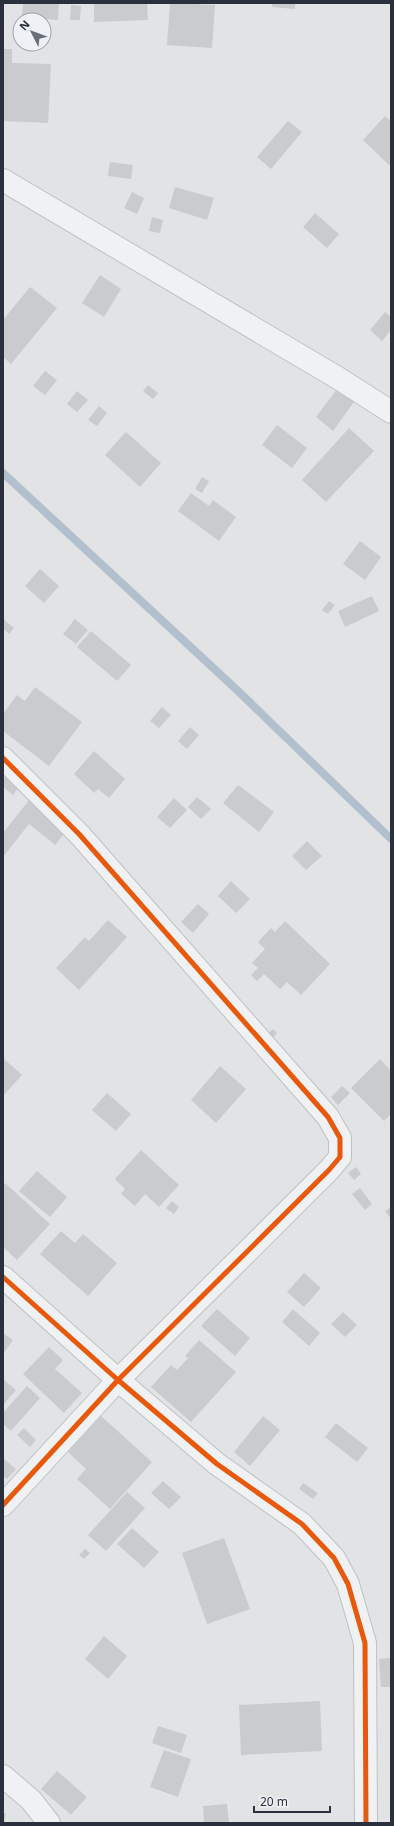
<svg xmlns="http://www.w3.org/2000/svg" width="394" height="1826" viewBox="0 0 394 1826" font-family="'Noto Sans',sans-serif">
<rect width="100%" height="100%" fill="#e1e3e5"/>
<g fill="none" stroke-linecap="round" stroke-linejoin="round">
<path stroke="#b2bfcd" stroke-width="8" d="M3,473L237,690L391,839"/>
</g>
<path fill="#c9cbcd" d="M23,3H59L58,20L22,17Z
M94,3H147L148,20L94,22Z
M170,3L215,5L212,48L167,45Z
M272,3H295V9L272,7Z
M71,5L81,6L80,20H70Z
M3,49H12V63L51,64L48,123L3,121Z
M385,116L391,122V163L389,165L363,140Z
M288,121L302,132L271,169L257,157Z
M110,162L133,165L131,179L108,176Z
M175,187L214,198L207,220L169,208Z
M132,192L144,198L137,214L124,208Z
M315,213L339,234L327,248L303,227Z
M152,217L163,220L160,233L149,231Z
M100,275L121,289L104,317L82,303Z
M30,287L57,308L11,364L3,357V320Z
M385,312L391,317V330L382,341L370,330Z
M45,371L57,380L45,395L33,386Z
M148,385L158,393L153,399L143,391Z
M337,389L354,402L333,431L316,417Z
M77,391L88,400L77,412L67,404Z
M99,406L107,413L97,426L88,420Z
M277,425L307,448L292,468L262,445Z
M349,428L374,451L326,502L302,480Z
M126,432L161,463L140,487L105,455Z
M202,477L209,481L202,493L195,489Z
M191,493L209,506L213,500L236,517L219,541L178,511Z
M360,541L381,557L365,580L343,564Z
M40,569L59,586L44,603L25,586Z
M372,596L379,611L345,627L338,611Z
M329,601L335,605L328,614L322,610Z
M3,619L14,628L9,634L3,628Z
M75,619L88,630L76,644L63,634Z
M91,631L131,665L117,681L77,647Z
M35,687L82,722L49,766L3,731V714L17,695L25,701Z
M162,707L171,715L159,728L150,721Z
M190,727L199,735L187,749L178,741Z
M94,751L125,779L109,798L98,789L94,793L74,774Z
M8,773L21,784L13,795L3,787V780Z
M238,785L274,812L259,832L223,803Z
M197,797L211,809L201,819L188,807Z
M174,798L187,810L170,828L157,817Z
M30,799L68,829L55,845L29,824L3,857V833Z
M307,841L322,856L306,870L292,856Z
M231,881L250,899L236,913L218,896Z
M198,904L209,914L193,933L181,922Z
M108,920L127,937L79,990L56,968L85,937L89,941Z
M285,921L330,964L301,995L287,982L280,989L264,974L257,981L251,975L258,968L252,963L265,949L258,942L271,928L275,932Z
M273,1029L277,1033L268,1042L263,1038Z
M3,1058L22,1075L3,1096Z
M380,1059L391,1071V1114L384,1121L351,1088Z
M220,1066L246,1089L216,1123L191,1100Z
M342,1086L350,1093L338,1105L331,1097Z
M107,1093L131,1114L116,1131L92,1110Z
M141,1150L179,1185L159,1207L145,1194L135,1206L121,1194L125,1189L115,1179Z
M356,1167L361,1174L354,1180L348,1173Z
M37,1171L67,1197L50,1217L19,1191Z
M5,1183L50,1224L17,1260L3,1247V1185Z
M360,1188L372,1204L365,1210L352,1194Z
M172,1201L179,1207L174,1214L166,1208Z
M391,1207V1219L385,1211Z
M61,1231L75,1243L83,1234L117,1263L88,1296L40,1254Z
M304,1273L321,1288L304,1307L287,1292Z
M217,1309L250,1338L235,1356L201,1326Z
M293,1309L320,1333L309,1346L282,1322Z
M343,1312L357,1325L345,1337L331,1324Z
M3,1333L13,1340L3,1354Z
M199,1340L236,1372L191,1422L151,1387L171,1365L177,1370L188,1358L185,1356Z
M49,1347L63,1360L55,1369L82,1393L64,1413L23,1374Z
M3,1379L16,1390L3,1405Z
M27,1386L40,1398L11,1431L3,1424V1413Z
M101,1416L152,1462L110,1509L77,1479L86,1469L68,1452Z
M263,1416L280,1430L250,1466L234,1452Z
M336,1423L368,1448L357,1462L325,1437Z
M24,1428L36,1440L30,1447L17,1435Z
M3,1458L16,1469L7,1479L3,1476Z
M163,1481L181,1497L169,1509L151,1493Z
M303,1483L318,1493L313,1499L299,1489Z
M127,1492L145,1508L106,1551L88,1535Z
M132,1528L159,1552L144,1568L117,1544Z
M224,1538L250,1609L207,1624L182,1553Z
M85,1549L90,1553L84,1559L79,1555Z
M104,1636L127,1656L108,1679L85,1659Z
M391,1658V1687H381L379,1659Z
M320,1701L322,1751L241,1755L239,1705Z
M158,1726L187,1735L181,1753L152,1743Z
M164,1750L191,1759L178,1797L150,1787Z
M57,1771L87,1797L71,1815L41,1789Z
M227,1804L229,1823H204L203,1806Z
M3,1813H6L4,1823H3Z"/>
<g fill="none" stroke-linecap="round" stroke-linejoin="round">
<g stroke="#bfc1c3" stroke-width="24">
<path id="street" d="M3,180L338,378L391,412
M3,758L79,834L328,1117L340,1138V1157L329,1170L118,1380L3,1505
M3,1277L118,1380L217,1464L302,1524L334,1558L348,1584L365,1643L366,1823
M3,1776L31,1800L49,1823"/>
</g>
<use href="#street" stroke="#eff1f2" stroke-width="22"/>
<g stroke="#eef1f5" stroke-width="8">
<path id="cycleway" d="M3,758L79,834L328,1117L340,1138V1157L329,1170L118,1380L3,1505
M3,1277L118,1380L217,1464L302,1524L334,1558L348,1584L365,1643L366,1823"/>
</g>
<use href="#cycleway" stroke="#e8590c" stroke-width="5"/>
</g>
<rect width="394" height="1826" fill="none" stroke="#2a303c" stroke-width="8"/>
<g transform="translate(32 32) rotate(312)"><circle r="19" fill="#eef1f5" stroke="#a0a4ab"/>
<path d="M0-3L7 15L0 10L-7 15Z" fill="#6a6f77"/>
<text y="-6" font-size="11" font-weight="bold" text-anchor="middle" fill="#2a303c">N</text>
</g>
<path d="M254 1806v6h76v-6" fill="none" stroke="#2a303c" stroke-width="2"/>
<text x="260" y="1806" font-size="12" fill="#2a303c" stroke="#eef1f5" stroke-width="3" paint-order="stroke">20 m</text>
</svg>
